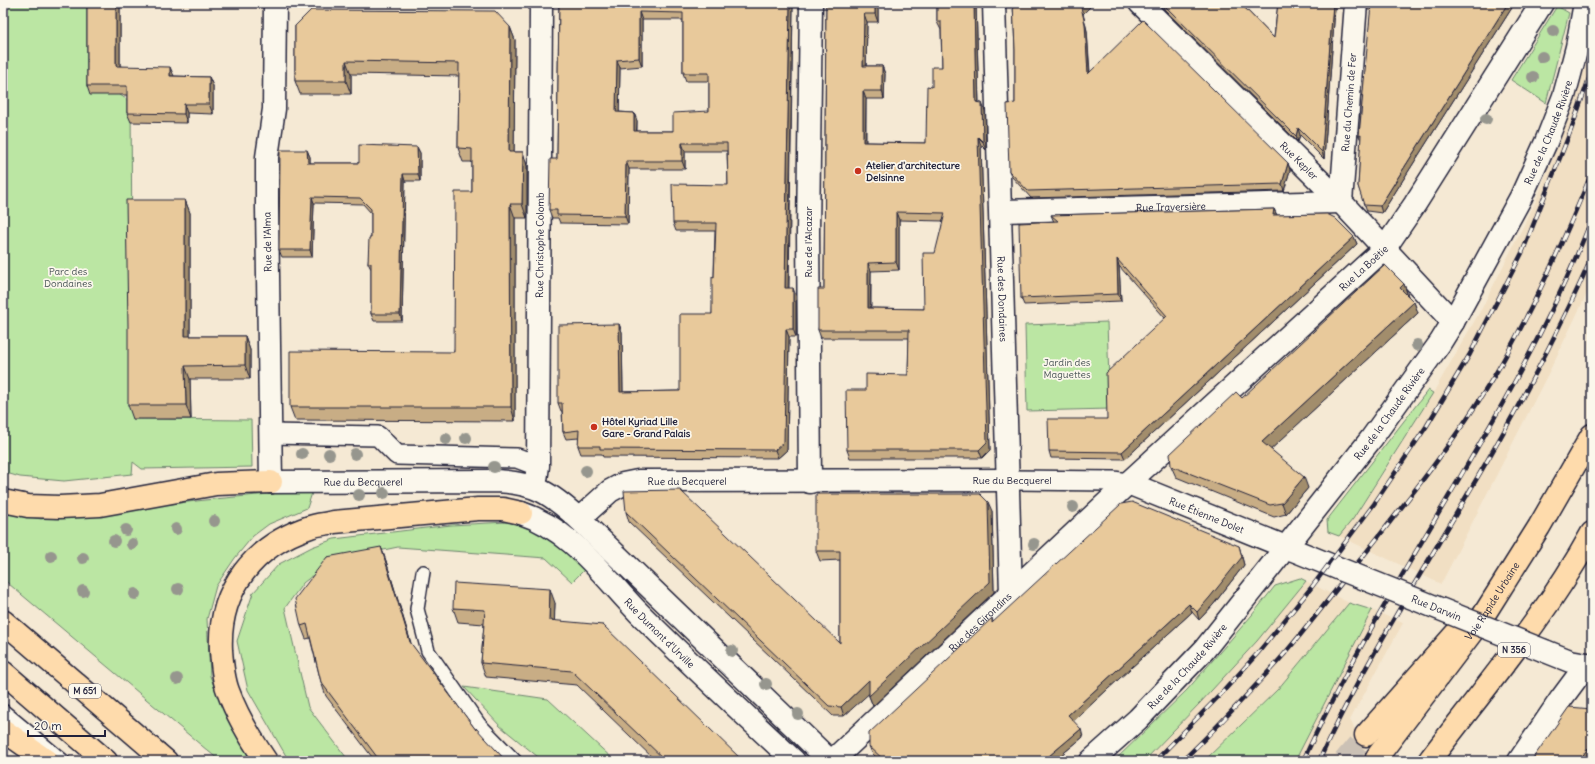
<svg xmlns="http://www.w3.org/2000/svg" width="1595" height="764" viewBox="0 0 1595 764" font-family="Delius,sans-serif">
<rect width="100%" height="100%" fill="#f5e9d4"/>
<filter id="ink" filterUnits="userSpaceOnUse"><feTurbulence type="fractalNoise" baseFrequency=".025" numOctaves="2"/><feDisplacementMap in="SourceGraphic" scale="8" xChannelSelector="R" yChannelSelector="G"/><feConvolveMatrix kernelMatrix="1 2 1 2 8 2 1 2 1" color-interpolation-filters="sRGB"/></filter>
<g filter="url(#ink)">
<path fill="#f1dfc3" d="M1592,38V283L1550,370L1441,584L1339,536L1353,519L1384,472L1433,393L1482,308L1535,203L1561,137L1586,64Z
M1306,581L1349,603L1278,689L1204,761H1144L1200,703L1257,641Z
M1372,610L1403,623L1350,720L1372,761H1295Z"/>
<path fill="#bbe6a3" stroke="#6e846f" d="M3,3H91L120,95L131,102L133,419L251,420L252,467L142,469L133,462L132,474L64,481L20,477L3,472Z
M1557,6L1569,13L1546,103L1511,80Z
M1107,322L1110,409L1027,411L1025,325Z
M1428,390L1433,393L1353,519L1339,536L1328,532L1327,520Z
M313,490L307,508L269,524L253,536L235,558L216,586L207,619L210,676L224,711L254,761H220L3,579V512L41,519L214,499Z
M507,522L532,527L557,541L585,569L572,582L546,558L398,547L331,561L303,583L285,608L308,707L349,761H289L248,690L237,641L253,593L279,564L312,547L334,539L451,525Z
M1300,578L1306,581L1257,641L1200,703L1144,761H1114L1187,690L1252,615L1275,586Z
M1349,603L1372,610L1295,761H1204L1278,689Z
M464,687L548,699L615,761H543L500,726Z"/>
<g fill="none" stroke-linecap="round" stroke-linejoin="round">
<path stroke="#cbc1b5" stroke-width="22" stroke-dasharray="22 11" stroke-linecap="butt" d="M1344,761L1366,735"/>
<g stroke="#22223b" stroke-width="16">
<path id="service" d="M423,572L417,609L428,651L479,724L515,761
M3,711L63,761"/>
</g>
<g stroke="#22223b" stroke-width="22">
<path id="pedestrian" d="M270,434L378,436L397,455L517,458L538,466
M1009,480L1113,481L1128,483"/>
</g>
<g stroke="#22223b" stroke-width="25">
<g id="minor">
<path id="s1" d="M994,3L1011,594"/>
<path id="s2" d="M1140,3L1341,202L1453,322"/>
<path id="s3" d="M1341,202L1356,3"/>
<path id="s4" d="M1001,211L1341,202"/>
<path d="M271,482L267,207V157L274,109L275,3"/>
<path d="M810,482L808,231L811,3"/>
<path id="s5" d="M535,487L538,466L541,3"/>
<path id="s6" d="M579,519L610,491L623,484L638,481L1009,480"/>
<path d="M1519,761L1561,699L1587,664L1592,669"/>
</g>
</g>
<g stroke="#22223b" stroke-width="25">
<g id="tertiary">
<path id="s7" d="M271,482L496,481C536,483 550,493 579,519L830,761"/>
<path id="s8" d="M1128,483L1340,569"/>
<path id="s9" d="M521,513C571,529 603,576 639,613C689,663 742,712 794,761"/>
<path d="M1545,651L1570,661L1592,665"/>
<path id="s10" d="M832,761L1128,483L1385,248L1415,204L1542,3"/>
<path id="s11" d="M1091,761L1138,719L1204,650L1286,547L1371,439L1440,343L1453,322L1521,197L1546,142L1564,96L1570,74L1577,47L1585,3"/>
</g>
</g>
<g stroke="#22223b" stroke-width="25">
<g id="trunk">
<path d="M3,501L28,506L60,507L100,505L216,484L271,482"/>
<path d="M3,621L166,761"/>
<path d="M3,672L106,761"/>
<path d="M3,730L47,761"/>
<path d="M1366,735L1458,631"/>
<path id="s12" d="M1377,757L1478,624L1539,527L1592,435"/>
<path d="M266,761C251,739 237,716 228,691C223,678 222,664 221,650C218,589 255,545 310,527C318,524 326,524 334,522L478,509H503L521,513"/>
<path d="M1429,761C1485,687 1547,615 1592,533"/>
</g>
</g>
<use href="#service" stroke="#fbf7ec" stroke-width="13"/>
<use href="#pedestrian" stroke="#fbf7ec" stroke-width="19"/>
<use href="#minor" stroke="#fbf7ec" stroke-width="22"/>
<use href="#tertiary" stroke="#fbf7ec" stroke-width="22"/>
<use href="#trunk" stroke="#fedbac" stroke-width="22"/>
<g stroke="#22223b" stroke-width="4.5">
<path id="rail" d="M1155,761L1220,695L1257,654L1311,588L1374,504L1426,427L1470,354L1522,253L1571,130L1592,70
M1182,761C1216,729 1248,694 1280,659C1308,627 1333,593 1360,560C1406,502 1455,441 1493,378C1532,312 1563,242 1592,172
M1303,761C1388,574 1518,410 1592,218
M1319,761C1344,705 1375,651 1406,598C1457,512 1510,426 1555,335C1568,309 1581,283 1592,256"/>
</g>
<use href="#rail" stroke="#fbf7ec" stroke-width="3" stroke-dasharray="9" stroke-linecap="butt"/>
<g stroke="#22223b" stroke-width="25" stroke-linecap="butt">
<g id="tertiary-bridge">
<path id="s13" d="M1340,569L1545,651"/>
</g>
</g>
<use href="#tertiary-bridge" stroke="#fbf7ec" stroke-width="22"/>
</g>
<g fill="#96968e">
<circle cx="1553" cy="31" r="6"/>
<circle cx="1542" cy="57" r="6"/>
<circle cx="1533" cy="77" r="6"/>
<circle cx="1486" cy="119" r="6"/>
<circle cx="1417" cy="345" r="6"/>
<circle cx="466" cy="438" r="6"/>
<circle cx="446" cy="439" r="6"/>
<circle cx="302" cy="454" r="6"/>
<circle cx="329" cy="454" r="6"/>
<circle cx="355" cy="454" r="6"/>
<circle cx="494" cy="467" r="6"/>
<circle cx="586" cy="471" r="6"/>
<circle cx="384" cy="493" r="6"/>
<circle cx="359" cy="495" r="6"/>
<circle cx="1073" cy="507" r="6"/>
<circle cx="214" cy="521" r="6"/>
<circle cx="176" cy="529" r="6"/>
<circle cx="126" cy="530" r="6"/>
<circle cx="114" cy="541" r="6"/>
<circle cx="132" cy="544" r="6"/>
<circle cx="1034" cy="544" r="6"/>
<circle cx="51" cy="556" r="6"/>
<circle cx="83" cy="558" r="6"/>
<circle cx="178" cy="589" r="6"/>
<circle cx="83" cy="591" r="6"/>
<circle cx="135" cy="594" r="6"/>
<circle cx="732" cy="651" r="6"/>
<circle cx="177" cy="679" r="6"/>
<circle cx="766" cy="684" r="6"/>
<circle cx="798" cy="714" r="6"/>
</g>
<path fill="#c8ad85" stroke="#22223b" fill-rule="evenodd" d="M87,3H120V66L174,76L209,77L213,86V114L187,113V123L131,122L127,113V95H90L87,86Z
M203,3H254V5L203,4Z
M559,3H793L789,288L796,296V337H789L787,450L778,458L603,457L602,454H581L578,446L579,438L566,439L563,432L562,411H561L558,403L619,324L622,332L623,392L680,391L712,314L714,278L715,231H676L673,223L728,185L727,151H685V169H629L628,224L560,223L558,218H552L549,210L557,159ZM642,20H683V73L686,81H709V111L673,131H637V121L634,113L619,112L620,68L642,66Z
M826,3H878V22H867L866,66H882L885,74L884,99H866V142L926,143L932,87L942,67L941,30L937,22V3H976L979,103L985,111L986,150L981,145L990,450L982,458H850L847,450L866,390L908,375L909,338H821L818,330L824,289ZM899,220L943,221L924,309L871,308V271L899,270Z
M1013,3H1094L1083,14L1087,31L1090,72L1288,163L1290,170L1284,191L1031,198L1012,177L1009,171L1015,103V50Z
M1161,3H1240L1274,38L1278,3H1344L1343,8H1335L1324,159L1300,135L1298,142L1164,9Z
M1366,3H1515L1382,213L1367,211L1358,186L1361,140L1359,136L1371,10H1368Z
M295,26L510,27L515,40L514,152H523L527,166V218H515V421L295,420L290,407L454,352L472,192V162H463L458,148L459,76L351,74V94H300L295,81Z
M417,147L420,153V181H405L402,321H374L371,314V269L368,263L371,238V213L363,204L314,203L312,257H282L279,250L307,150L310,157V163H359Z
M185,200L190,213V336H245L250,350V379H190L191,419H133L128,405Z
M1274,209L1277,215L1354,237L1357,244L1125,459L1051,458L1049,451L1107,419L1165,318L1119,266L1121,301L1024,305L1021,298L1054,222L1051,215Z
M1404,284L1408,296L1414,302L1418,313L1271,449L1308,488L1286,514L1274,517L1176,477L1171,466L1242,398Z
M992,511L994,592L873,706L869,696V693L844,716H833L629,522L626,512L840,643V560L820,561L816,551Z
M1239,546L1244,565L1213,605L1199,620L1192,612L1073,721L1083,737L1054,761H880L872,753L869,746L992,618L993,622Z
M381,547L386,561L411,644L476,730L506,761H375L326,696L321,682L310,638L306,639L301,626Z
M555,603L554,621L743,761H656L577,685L486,677L481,663L484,624L458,622L453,608Z"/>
<path fill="#a28d6c" stroke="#22223b" d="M116,3H120V75L116,66Z
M790,3H793L788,296L785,288Z
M875,3H878V22L875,14Z
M974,3H976L979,110L976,102Z
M1085,3H1094L1083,14L1087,31L1090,81L1088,74L1081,7Z
M1333,3H1334L1335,8L1324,159L1322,152Z
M1341,3H1344L1343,8Z
M1508,3H1515L1382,213L1380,206Z
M639,12L642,20V66L639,58Z
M864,14L867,22L866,74L863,66Z
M510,27L515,40L514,165L509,152Z
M617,60L620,68L619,120L616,112Z
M346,61L351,74V94L346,81Z
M882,66L885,74L884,99L882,91Z
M170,67L174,76H170Z
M209,77L213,86V114L209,104Z
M863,91L866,99L865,150L863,142Z
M982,103L985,111L986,150L983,142Z
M184,104L187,113V123L184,114Z
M634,113L637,121L636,139L634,131Z
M1298,128L1300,135L1298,142L1296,136Z
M978,137L981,145L990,450L982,458L979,450Z
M682,143L685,151V169L682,161Z
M417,147L420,153V181L418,174Z
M307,150L310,157V170L308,163Z
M523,152L527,166V218L522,204Z
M626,161L629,169L628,224L625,216Z
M1288,163L1290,170L1284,191L1282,184Z
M403,174L405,181L402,321L400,314Z
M312,197L314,203L312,257L310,250Z
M185,200L190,213V350L185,336Z
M510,204L515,218V421L511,407Z
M1274,209L1277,216L1273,215Z
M896,212L899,220V270L896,262Z
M1354,237L1357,244L1125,459L1122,452Z
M1117,259L1119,266L1121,301L1118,294Z
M868,263L871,271L870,316L868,308Z
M1404,284L1408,296L1404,299L1400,288Z
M793,288L796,296V337L793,329Z
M1414,302L1418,313L1266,454L1262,442Z
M619,324L622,332L623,400L620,392Z
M786,329L789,337L787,450L778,458L775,450Z
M245,336L250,350V379L245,365Z
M185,366L190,379L191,419L186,405Z
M1304,477L1308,488L1286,514L1282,503Z
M988,502L992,511L994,592L873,706L869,696Z
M1239,546L1244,565L1213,605L1199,620L1197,612Z
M381,547L386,561L415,656L410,642Z
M550,589L555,603L554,634L549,620Z
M1189,604L1192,612L1071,723L1068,715Z
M869,680L873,690L844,716L841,707Z
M1081,729L1083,737L1054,761H1043Z
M1588,748L1592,759V761H1579Z"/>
<path fill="#e8c99b" stroke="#22223b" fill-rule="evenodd" d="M87,3H116V66L170,67V76L209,77V104H184V114L127,113V86H87Z
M559,3H790L785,288H793V329H786L784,442L775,450L600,449V446H578L579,430L563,432L562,403H558V325L619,324L620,392L680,391V314H712V277L714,278L716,223H673L672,184L728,185L727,143H682V161H626L625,216L557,215V210H549L550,159H557ZM639,12L683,13V73H709V111L673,113V131H634V113L616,112L617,60L639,58Z
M826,3H875V14H864L863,66H882V91H863V142L926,143L927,86L932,87V67H942L941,22H937V3H974L976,102L982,103L983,142L978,137L987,442L979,450H847L846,390H866V374L908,375L909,330H818V289H824ZM896,212L945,213L935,253H923L924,309L868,308V263L896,262Z
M1013,3H1085L1081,7L1085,24L1088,74L1143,20L1288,163L1282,184L1028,191L1009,171L1007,104L1015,103V50Z
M1162,3H1240L1274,38L1278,3H1333L1322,152L1298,128L1296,136Z
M1366,3H1508L1380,206L1364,205L1358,186L1361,135L1359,136L1371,4Z
M311,10L495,11L510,27L509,152H523L522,204H510L511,407H290V351L454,352L455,192H472V149L458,148L459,63L346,61V81H295V26Z
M359,145L417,147L418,174H403L400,314H371V263H368L369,238H371V209L360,198L312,197L310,250H279L280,150H307L308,163H359Z
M126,200H185V336H245V365L185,366L186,405H128V326Z
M1274,209L1273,215L1327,214L1335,218L1354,237L1122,452L1049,451L1048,419H1107L1106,373L1167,316L1117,259L1118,294L1021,298L1019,223L1058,221L1051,215Z
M1385,265L1404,284L1400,288L1414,302L1262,442L1304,477L1282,503L1270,505L1171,466L1170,454L1236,392L1242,398Z
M680,490L840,643V551H816V494H980L988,502L990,582L869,696V680L841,707L829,706L626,512L624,491Z
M1132,502L1239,546L1242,557L1210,597L1197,612L1189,604L1068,715L1081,729L1043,761H885L869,746V733L992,618V623L1121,504Z
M381,547L410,642L476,730V728L506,761H380L321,682L307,624L301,626L295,599L327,557Z
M454,583L550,589L549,620L603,625L743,761H666L572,671L481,663L485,610L453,608Z
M1569,707L1592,709V756L1588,748L1579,761H1531Z"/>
</g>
<g fill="#c8321e" stroke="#fbf7ec" stroke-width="1.5">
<circle cx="858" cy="171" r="4"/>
<circle cx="594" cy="427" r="4"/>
</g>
<g text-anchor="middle" stroke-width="3.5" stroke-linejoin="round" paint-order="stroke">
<g fill="#fbf7ec" stroke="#636270" stroke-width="1">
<rect x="1498" y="643" width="32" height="14" rx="3"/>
<rect x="69" y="684" width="32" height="14" rx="3"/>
</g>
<g font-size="9" font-weight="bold" fill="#22223b">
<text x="1514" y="653">N 356</text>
<text x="85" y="694">M 651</text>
</g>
<g font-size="10" fill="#22223b" stroke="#fbf7ec">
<text dy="4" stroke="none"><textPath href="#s3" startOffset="100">Rue du Chemin de Fer</textPath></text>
<text dy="4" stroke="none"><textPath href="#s11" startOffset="783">Rue de la Chaude Rivière</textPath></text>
<text dy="4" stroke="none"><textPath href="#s2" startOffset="224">Rue Kepler</textPath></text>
<text dy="4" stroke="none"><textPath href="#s4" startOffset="170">Rue Traversière</textPath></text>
<text transform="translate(267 242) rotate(-91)" y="4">Rue de l'Alma</text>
<text transform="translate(808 242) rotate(-90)" y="4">Rue de l'Alcazar</text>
<text dy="4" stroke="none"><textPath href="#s5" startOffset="242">Rue Christophe Colomb</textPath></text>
<text dy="4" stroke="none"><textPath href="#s10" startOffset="725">Rue La Boëtie</textPath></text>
<text dy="4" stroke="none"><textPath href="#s1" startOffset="296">Rue des Dondaines</textPath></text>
<text dy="4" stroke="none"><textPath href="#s11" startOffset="459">Rue de la Chaude Rivière</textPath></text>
<text x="1012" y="484">Rue du Becquerel</text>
<text dy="4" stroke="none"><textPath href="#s7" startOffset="92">Rue du Becquerel</textPath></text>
<text dy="4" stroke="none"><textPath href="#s6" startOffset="121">Rue du Becquerel</textPath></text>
<text dy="4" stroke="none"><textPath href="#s8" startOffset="85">Rue Étienne Dolet</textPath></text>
<text dy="4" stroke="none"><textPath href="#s12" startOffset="194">Voie Rapide Urbaine</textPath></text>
<text dy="4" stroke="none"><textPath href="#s13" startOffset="104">Rue Darwin</textPath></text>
<text dy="4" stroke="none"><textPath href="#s10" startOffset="203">Rue des Girondins</textPath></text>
<text dy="4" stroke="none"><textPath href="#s9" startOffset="185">Rue Dumont d'Urville</textPath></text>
<text dy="4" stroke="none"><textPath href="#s11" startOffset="135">Rue de la Chaude Rivière</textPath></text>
</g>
<g font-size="10" font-weight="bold" fill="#22223b" stroke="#fbf7ec" text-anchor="start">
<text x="866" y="169">Atelier d'architecture<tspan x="866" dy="12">Delsinne</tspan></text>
<text x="602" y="425">Hôtel Kyriad Lille<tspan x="602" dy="12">Gare - Grand Palais</tspan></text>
</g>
<g font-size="10" fill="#485355" stroke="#fbf7ec">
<text x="68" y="275">Parc des<tspan x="68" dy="12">Dondaines</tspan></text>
<text x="1067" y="366">Jardin des<tspan x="1067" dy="12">Maguettes</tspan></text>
</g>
</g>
<rect width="1595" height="764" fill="none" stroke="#fbf7ec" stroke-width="16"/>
<rect x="8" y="8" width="1579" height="748" fill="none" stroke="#22223b" stroke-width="1.5" filter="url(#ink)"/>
<path d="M28 730v6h77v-6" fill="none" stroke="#22223b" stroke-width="2"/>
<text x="34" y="730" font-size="12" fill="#22223b" stroke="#fbf7ec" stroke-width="3" paint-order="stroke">20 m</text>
</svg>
